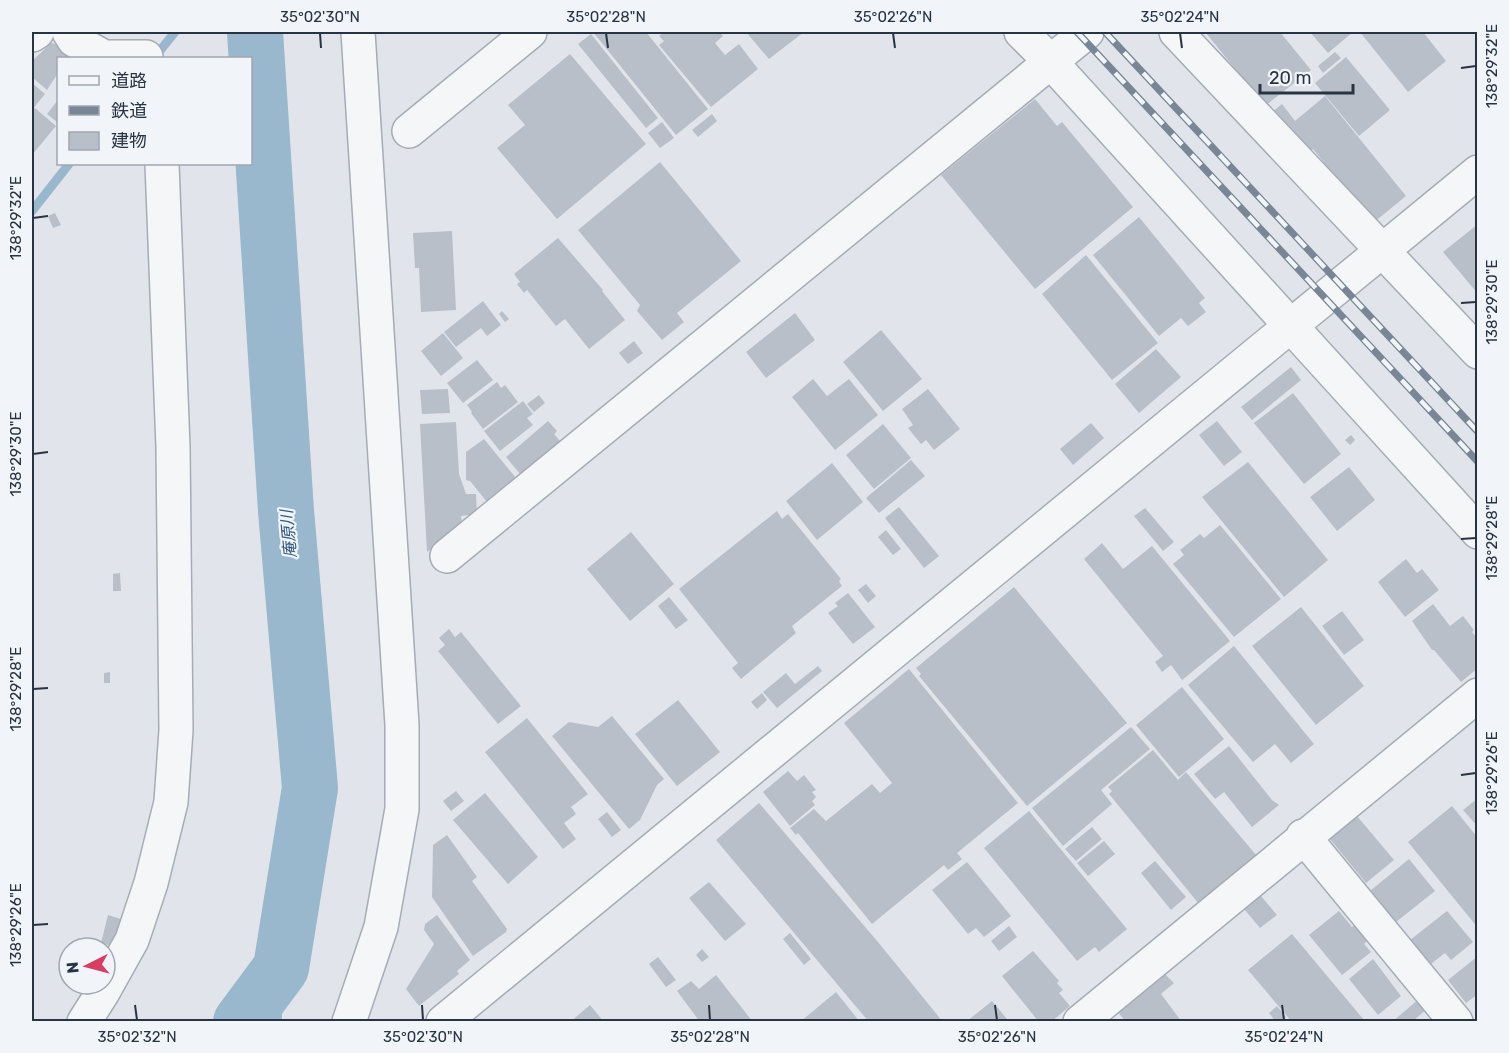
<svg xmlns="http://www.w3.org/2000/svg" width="1509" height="1053" viewBox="0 0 1509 1053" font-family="Rubik,'Noto Sans JP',sans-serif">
<rect width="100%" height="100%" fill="#e1e5eb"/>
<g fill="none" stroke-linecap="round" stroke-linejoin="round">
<path stroke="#99b7cd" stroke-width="9" d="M154,58L175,32
M32,211L69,164
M277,1022L281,968"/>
<path stroke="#99b7cd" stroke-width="56" d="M241,1022L281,968L310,788L286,511L255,32"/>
</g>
<path fill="#b8bfc8" d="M593,32H646L708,109L676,135Z
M665,32H720L723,36L715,43L725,55L739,44L758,69L711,107L659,45L664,41L659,36Z
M746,32H804L769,59Z
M1207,32H1280L1311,70L1265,106L1206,33Z
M1310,32H1353L1328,53Z
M1360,32H1423L1446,61L1408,92Z
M591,34L658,118L646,128L578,44Z
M51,43L61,45L69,57L58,58V73L47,90L32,77V61Z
M1335,52L1341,58L1323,73L1318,66Z
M570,54L646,144L557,219L497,148L525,125L508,105Z
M1346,57L1390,110L1359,136L1315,83Z
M32,83L45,94L32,110Z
M1325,96L1406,196L1373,223L1313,149L1300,159L1266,117L1282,104L1295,121Z
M1035,99L1057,126L1062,122L1133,207L1035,289L941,175Z
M58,100V123L47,114Z
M35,108L56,126L32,155V112Z
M712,114L717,121L698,137L692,130Z
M662,122L674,138L660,148L648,133Z
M660,162L741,261L677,313L684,322L662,340L637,311L640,305L578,230Z
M55,213L61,225L53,228L48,216Z
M1139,217L1205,298L1199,303L1206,312L1188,326L1181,318L1159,336L1093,255Z
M1478,224V294L1443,252Z
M452,231L456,310L421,312L419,268H415L413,233Z
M558,238L603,290L602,291L625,320L589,349L565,319L556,326L527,290L524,293L517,284L520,282L514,274Z
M1086,255L1158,343L1112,380L1042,294Z
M483,301L501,325L487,336L481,328L456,347L444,332Z
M502,311L509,319L505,322L499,314Z
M795,313L815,340L766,378L746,352Z
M881,330L922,379L883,411L843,362Z
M443,333L463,358L441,376L421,351Z
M634,341L643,353L628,364L619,353Z
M1156,349L1181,377L1139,413L1115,384Z
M477,360L493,380L463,403L447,383Z
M1291,367L1301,380L1252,420L1241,407Z
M813,379L827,396L849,379L878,415L835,450L792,397Z
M497,382L501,388L505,385L518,402L483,429L471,413L472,412L467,405Z
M448,389L450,413L422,414L420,390Z
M928,389L960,429L934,450L926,440L921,444L908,428L913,425L902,409Z
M1293,393L1341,454L1304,484L1254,423Z
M539,395L545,403L534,412L527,404Z
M523,401L533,414L527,418L533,425L500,451L484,431Z
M548,421L557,431L554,434L561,442L521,475L506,457Z
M1217,421L1242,452L1224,466L1199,435Z
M456,422L459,474L466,494H476L477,514L461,516L462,525L427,552L420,424Z
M1091,423L1104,438L1073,465L1060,449Z
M883,424L911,458L874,489L846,455Z
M1351,435L1355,440L1350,445L1345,440Z
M484,439L516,478L487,502L470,481L466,480V452Z
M911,460L925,476L879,513L866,498Z
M1248,462L1328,560L1284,597L1202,497Z
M832,463L863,502L817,540L786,501Z
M1349,467L1375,500L1337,531L1310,497Z
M899,507L939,556L924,568L885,518Z
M1145,508L1174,542L1163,551L1134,516Z
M777,511L782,519L788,514L841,579L839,581L842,586L792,626L796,633L741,679L732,668L738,663L679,589Z
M1220,525L1281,599L1234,637L1173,564L1184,555L1180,550L1200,534L1204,538Z
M886,530L901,549L893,555L878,537Z
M631,532L674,584L630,621L587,569Z
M1102,543L1123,569L1152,546L1230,641L1182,680L1171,665L1162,672L1155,662L1163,656L1084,559Z
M1406,559L1417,573L1422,569L1439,590L1405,617L1378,582Z
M120,573L121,591H113V574Z
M866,584L876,596L868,603L858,590Z
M1014,587L1127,723L1027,806L919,676L921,674L916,668Z
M848,593L875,627L853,644L828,613L838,606L835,603Z
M669,597L688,620L676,629L658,606Z
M1433,604L1450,626L1463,616L1474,630L1472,632L1478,639V668L1461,682L1434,650H1432L1412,621Z
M1301,607L1364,686L1316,725L1252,646Z
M1342,611L1364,640L1344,655L1322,626Z
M449,629L455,637L461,632L521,706L498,724L438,651L445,645L439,638Z
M1234,646L1314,744L1291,763L1275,744L1253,762L1188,685Z
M818,666L822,671L777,708L763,692L786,673L795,684Z
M909,669L1018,803L957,853L962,859L948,870L944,865L872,924L798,833L796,835L790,828L814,809L826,821L872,784L880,793L892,783L844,723Z
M110,672V683H104V673Z
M1182,687L1224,739L1179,777L1136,725Z
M762,693L767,700L757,709L751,702Z
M678,700L720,752L677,786L635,734Z
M612,716L664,779L657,785L640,820L629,829L552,736L569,722L598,727Z
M527,718L588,794L571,807L576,814L564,823L576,839L563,849L485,752Z
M1131,727L1150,749L1101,790L1112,804L1063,846L1032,808Z
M1229,746L1272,800L1279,805L1252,827L1224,792L1215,799L1194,774Z
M1153,750L1178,780L1186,772L1257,856L1199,904L1109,794L1112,791L1108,787Z
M788,771L797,781L804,775L816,790L812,792L816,797L812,801L815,805L790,826L763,792Z
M456,791L464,801L451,811L443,801Z
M485,793L538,857L508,884L453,820Z
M1478,798V827L1463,810Z
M759,803L878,942L943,1022H869L716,840Z
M1452,806L1478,838V928L1408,842Z
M1029,811L1127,929L1099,952L1095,947L1077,961L984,848Z
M607,812L621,830L612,837L598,819Z
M1357,816L1394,860L1366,883L1330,839Z
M1092,827L1102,839L1076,861L1065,849Z
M447,835L477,877L472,881L507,929L506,932L473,956L432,897L433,845Z
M1104,841L1115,854L1088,876L1077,863Z
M1409,859L1435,891L1396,922L1370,891Z
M1155,861L1186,897L1171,910L1141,873Z
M967,862L1011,916L984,937L976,928L968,934L932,890Z
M709,882L746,924L725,941L689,898Z
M1261,896L1277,915L1260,928L1244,909Z
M1339,911L1352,927L1357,923L1369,939L1364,944L1371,952L1342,975L1309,935Z
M1447,911L1473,942L1451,960L1445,953L1431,964L1410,940Z
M108,915L124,920L117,948L101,943Z
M437,915L470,960L457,971L459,974L419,1006L406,989L434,944L424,930L425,924Z
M1009,926L1017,937L999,951L991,941Z
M790,933L811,959L804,965L783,939Z
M1292,934L1364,1020L1362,1022H1292L1248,970Z
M702,949L709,957L702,962L696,955Z
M1033,951L1059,981L1057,983L1063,990L1059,993L1070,1006L1051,1022H1039L1002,976Z
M1478,956V994L1466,1003L1448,980Z
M658,957L676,980L666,987L649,964Z
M1373,959L1401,996L1378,1015L1349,979Z
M1165,974L1174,983L1161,994L1182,1022H1126L1118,1012Z
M716,975L753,1022H700L677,991L691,981L699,989Z
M836,992L860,1022H800Z
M1420,998L1428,1008L1412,1022H1392Z
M992,1001L1007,1019L1004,1022H966Z
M590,1005L604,1022H570Z
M1277,1006L1286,1017L1280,1022H1276L1269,1013Z"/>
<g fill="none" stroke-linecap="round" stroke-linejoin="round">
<g stroke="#a6acb5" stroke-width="36">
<path id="minor" d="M69,32L74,40L104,57H146
M1021,32L1050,61L1478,532
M1176,32L1478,352
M32,35L37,32
M409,131L530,32
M447,556L1087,32
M1303,836L1456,1022
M84,1022L103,992L132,940L151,883L171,802L176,730L173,447L162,164
M349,1022L381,927L402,809V725L358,32
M443,1022L1478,172
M1080,1022L1478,695"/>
</g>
<use href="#minor" stroke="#f4f6f8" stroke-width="33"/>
<g stroke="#798695" stroke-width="7">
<path id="rail" d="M1077,32L1478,462
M1105,32L1478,432"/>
</g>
<use href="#rail" stroke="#f1f4f8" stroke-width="4.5" stroke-dasharray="14" stroke-linecap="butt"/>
</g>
<path fill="none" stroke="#283443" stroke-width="2" d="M320,33L321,48M606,33L608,48M893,33L895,48M1180,33L1182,48M1461,68L1476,66M33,218L48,216M1461,303L1476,302M33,454L48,452M1461,539L1476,538M33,689L48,688M1461,775L1476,773M33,925L48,924M135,1005L137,1020M422,1005L423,1020M709,1005L710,1020M995,1005L997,1020M1282,1005L1284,1020"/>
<g text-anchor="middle" stroke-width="4.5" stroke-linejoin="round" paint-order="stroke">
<g font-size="16" font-style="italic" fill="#2f577a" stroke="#f1f4f8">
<text transform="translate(288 534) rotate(-95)" y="6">庵原川</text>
</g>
</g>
<rect width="1509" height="1053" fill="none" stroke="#f1f4f8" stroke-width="66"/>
<rect x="57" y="57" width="195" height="108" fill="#f1f4f8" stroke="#a1a7b0" stroke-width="1.5"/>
<rect x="69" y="76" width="30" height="9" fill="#f4f6f8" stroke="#a1a7b0" stroke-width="1.5"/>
<text x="111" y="87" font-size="18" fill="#283443">道路</text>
<rect x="69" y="106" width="30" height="9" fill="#798695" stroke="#a1a7b0" stroke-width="1.5"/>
<text x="111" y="117" font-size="18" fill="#283443">鉄道</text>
<rect x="69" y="132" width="30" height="18" fill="#b8bfc8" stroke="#a1a7b0" stroke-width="1.5"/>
<text x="111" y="147" font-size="18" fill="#283443">建物</text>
<g transform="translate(87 966) rotate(264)"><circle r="28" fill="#f1f4f8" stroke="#a1a7b0" stroke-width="1.5"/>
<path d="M0-4.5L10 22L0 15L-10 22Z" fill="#d83e62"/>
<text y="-9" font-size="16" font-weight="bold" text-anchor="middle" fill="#283443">N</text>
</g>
<path d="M1260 84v9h93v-9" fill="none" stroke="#283443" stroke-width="3"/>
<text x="1269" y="84" font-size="18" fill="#283443" stroke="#f1f4f8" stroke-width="4.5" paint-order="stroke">20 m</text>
<rect x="33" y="33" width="1443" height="987" fill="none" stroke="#283443" stroke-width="2"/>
<g font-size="15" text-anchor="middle" fill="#283443">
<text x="320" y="22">35°02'30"N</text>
<text x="606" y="22">35°02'28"N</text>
<text x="893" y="22">35°02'26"N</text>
<text x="1180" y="22">35°02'24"N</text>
<text transform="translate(1492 66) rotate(-90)" y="5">138°29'32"E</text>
<text transform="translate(16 218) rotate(-90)" y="5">138°29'32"E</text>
<text transform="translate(1492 302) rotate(-90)" y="5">138°29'30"E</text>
<text transform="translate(16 454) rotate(-90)" y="5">138°29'30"E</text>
<text transform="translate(1492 538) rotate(-90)" y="5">138°29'28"E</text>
<text transform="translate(16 689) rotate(-90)" y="5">138°29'28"E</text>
<text transform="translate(1492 773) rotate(-90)" y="5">138°29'26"E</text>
<text transform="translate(16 925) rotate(-90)" y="5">138°29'26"E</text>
<text x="137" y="1042">35°02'32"N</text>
<text x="423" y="1042">35°02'30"N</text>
<text x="710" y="1042">35°02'28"N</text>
<text x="997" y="1042">35°02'26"N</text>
<text x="1284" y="1042">35°02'24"N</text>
</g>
</svg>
